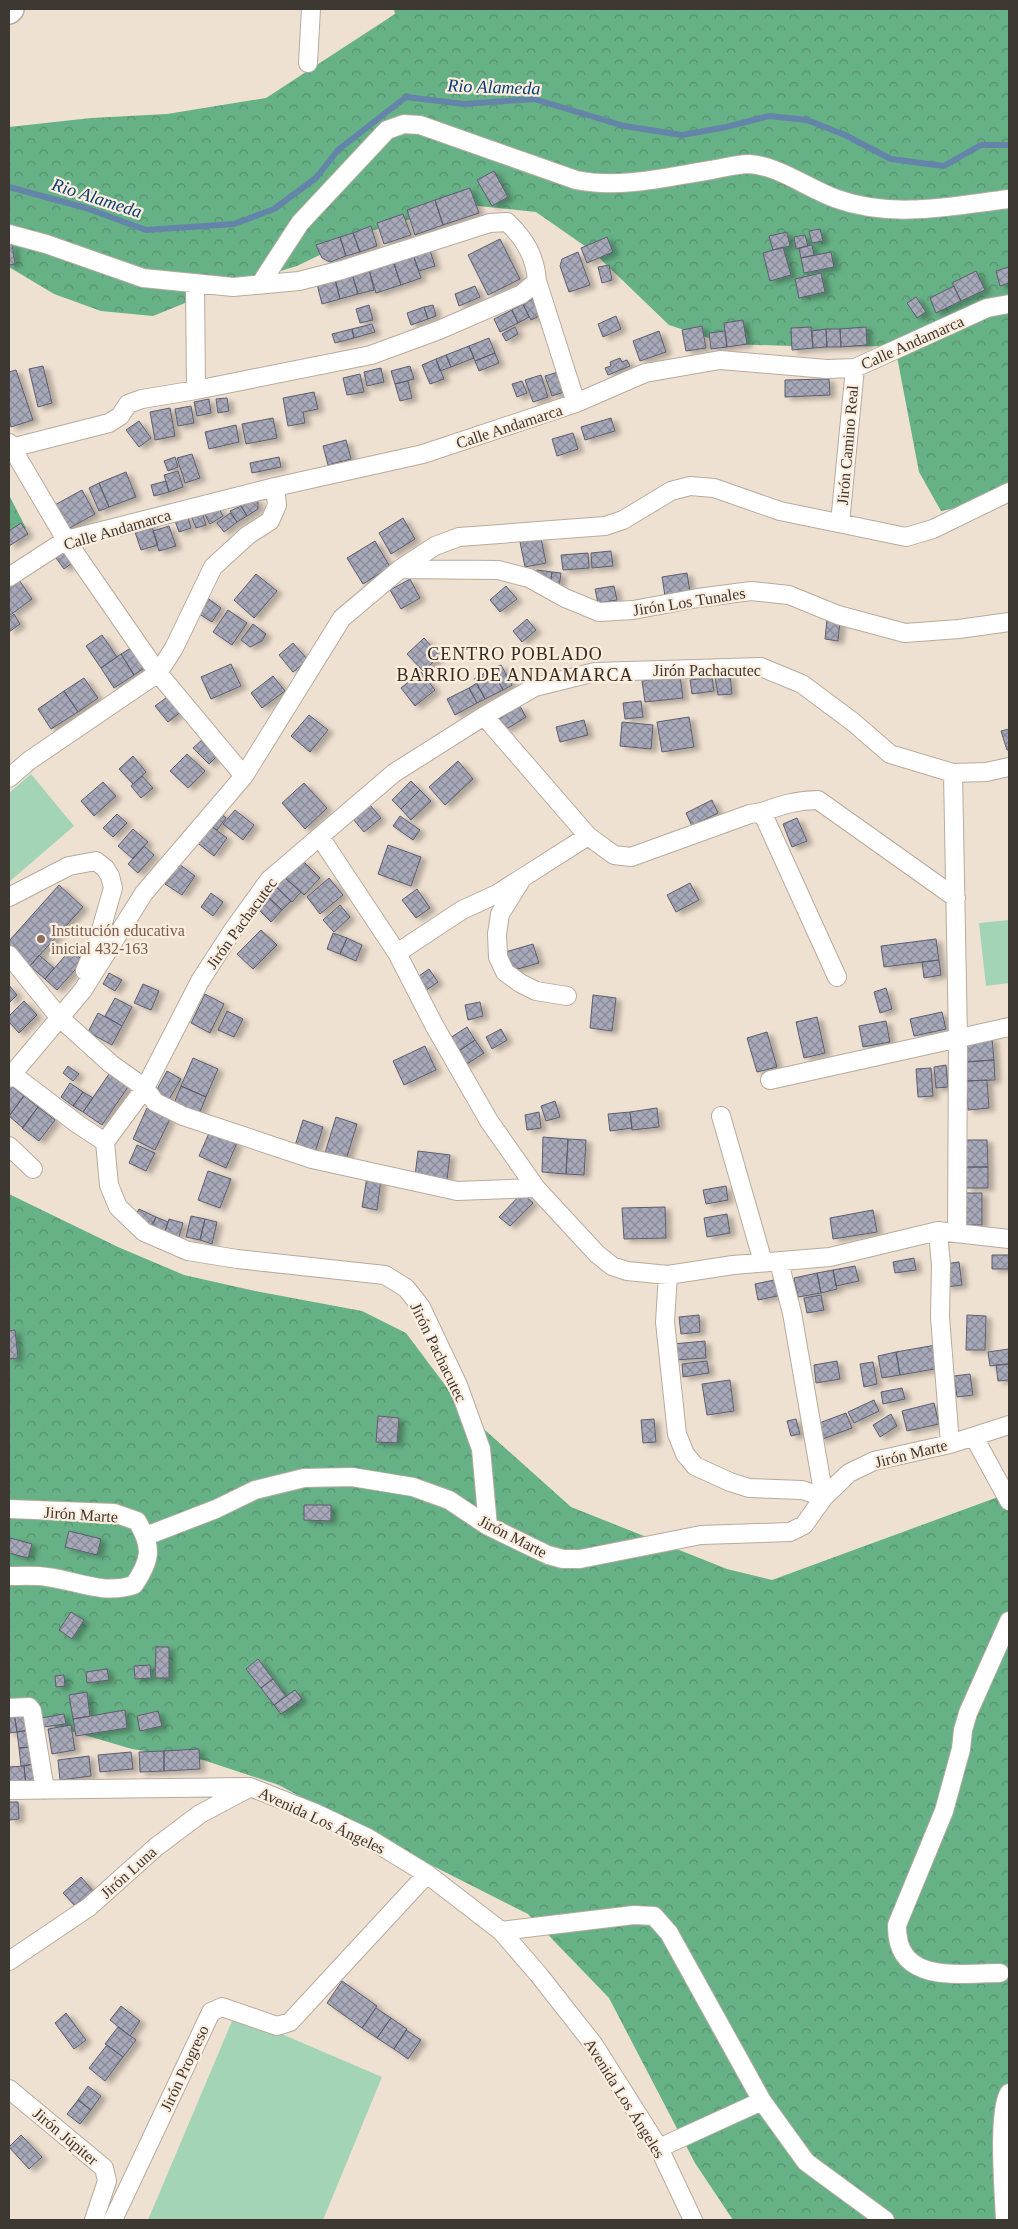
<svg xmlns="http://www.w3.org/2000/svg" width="1018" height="2229" viewBox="0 0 1018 2229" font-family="Georgia,serif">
<defs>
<pattern id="forest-crowns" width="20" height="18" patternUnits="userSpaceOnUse" patternTransform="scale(1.25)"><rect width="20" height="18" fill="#67b186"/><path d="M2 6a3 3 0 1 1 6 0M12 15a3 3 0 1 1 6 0" fill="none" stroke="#56916e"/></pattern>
<pattern id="building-cross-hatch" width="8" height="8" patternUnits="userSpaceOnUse" patternTransform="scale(1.25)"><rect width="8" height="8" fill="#a7a8b9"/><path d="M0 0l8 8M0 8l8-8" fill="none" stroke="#898a97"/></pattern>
<filter id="shadow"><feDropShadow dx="5.5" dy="3" stdDeviation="2.5" flood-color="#0004"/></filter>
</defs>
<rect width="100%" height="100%" fill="#efe1d2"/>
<path fill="url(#forest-crowns)" d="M394,9H1009V491L991,501L941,511L919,472L895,346L822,347L727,344L669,325L592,251L536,212L459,204L365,233L297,266L217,290L153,316L101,311L54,294L9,267V127L91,118L167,114L266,98L395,14Z
M9,495L26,528L9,543Z
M9,1194L118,1247L184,1275L255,1291L362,1311L406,1333L466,1413L571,1507L727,1569L772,1580L1009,1493V2220H733L695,2163L609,1998L528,1914L354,1826L279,1785L203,1760L132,1749L19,1716H9Z"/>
<path fill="#a4d4b6" d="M31,774L74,826L9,882V793Z
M1009,920V983L986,986L979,923Z
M235,2014L382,2077L323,2220H148Z"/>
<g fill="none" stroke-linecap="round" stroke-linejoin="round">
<path stroke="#6484aa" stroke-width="6" d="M9,187L86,208L146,230L234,224L274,209L316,178L338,150L406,97L464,104L534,99L624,126L682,135L726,127L769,116L807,120L845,135L891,159L944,166L981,145H1009"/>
</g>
<path fill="url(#building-cross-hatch)" stroke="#5d5e6e" filter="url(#shadow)" d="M494,171L508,197L492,206L477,180Z
M470,188L479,213L443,225L435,200Z
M435,200L443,225L415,235L407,210Z
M403,214L411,235L384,244L377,223Z
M371,226L377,246L360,252L353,233Z
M820,229L823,241L812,243L809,231Z
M787,232L790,246L773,250L769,236Z
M353,233L360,252L346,256L340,237Z
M805,235L808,246L796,249L794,237Z
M340,237L346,256L330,262L322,258L316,245Z
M607,237L613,252L587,263L581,248Z
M500,239L520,279L488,295L468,255Z
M9,244H12L15,264L9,265Z
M812,245L814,255L801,258L799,248Z
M429,247L435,266L419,271L412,252Z
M783,247L791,275L770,281L763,253Z
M412,252L421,278L401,285L392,258Z
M578,252L590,285L569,292L560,266L562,259Z
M831,252L834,267L804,273L801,258Z
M392,258L401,285L376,293L368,266Z
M609,265L612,280L602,283L598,267Z
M368,266L374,290L358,294L351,270Z
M1009,267V283L1000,286L996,271Z
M351,270L358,294L340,299L334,275Z
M976,271L985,290L961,301L952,283Z
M821,273L825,292L799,298L795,279Z
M334,275L340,299L322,304L316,280Z
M475,286L480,297L459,306L455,294Z
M954,286L961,301L936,313L930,298Z
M916,297L926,312L917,318L907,303Z
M535,298L543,314L531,320L523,304Z
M523,304L529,317L518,323L512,310Z
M369,305L373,320L360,323L356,309Z
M433,305L436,316L428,319L424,307Z
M424,307L428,319L411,325L407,313Z
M512,310L518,323L500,332L494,319Z
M616,316L621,329L603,337L598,324Z
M743,320L747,344L727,347L724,323Z
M372,324L375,332L354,338L352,329Z
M702,326L706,348L686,351L682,330Z
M515,327L518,334L506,341L502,334Z
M811,327L813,348L792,350L791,328Z
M866,327L867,345L841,347L840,329Z
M352,329L354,338L335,343L332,334Z
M826,329L827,347L813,348L812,331Z
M826,329H840L841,347H827Z
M659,331L666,352L640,361L633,341Z
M725,331L727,347L711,349L709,333Z
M489,338L495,353L475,361L469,346Z
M469,346L474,358L451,367L446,355Z
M495,353L499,363L479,371L475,361Z
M446,355L451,367L440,371L436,359Z
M620,358L622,362L627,360L630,366L608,375L605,368L611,366L610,362Z
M436,359L444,379L430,384L422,365Z
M43,366L52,403L38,407L29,369Z
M410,366L414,379L395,384L391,371Z
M381,368L384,382L367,386L364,372Z
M16,370L33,420L11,427L9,419V372Z
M558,372L564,392L552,396L545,376Z
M360,374L364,392L347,395L343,378Z
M541,375L548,397L533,402L525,380Z
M829,379L830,395L785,397V380Z
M408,381L412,398L400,401L395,384Z
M522,381L527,393L517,397L512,384Z
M314,392L318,409L303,412L305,423L288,426L283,398Z
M227,398L229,411L218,413L216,399Z
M209,399L211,413L197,416L194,402Z
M191,406L194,423L178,426L175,409Z
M170,408L175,436L155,440L150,412Z
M273,418L277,438L246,444L242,424Z
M611,418L615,431L585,440L581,427Z
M139,421L151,438L139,447L126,430Z
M236,425L239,442L209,449L205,432Z
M573,433L578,449L557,456L552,439Z
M346,440L351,459L328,465L323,446Z
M192,454L200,478L185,483L177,458Z
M175,457L178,467L168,471L164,461Z
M279,457L281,467L252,473L250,463Z
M178,471L183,487L169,492L164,475Z
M126,472L136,497L109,507L99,483Z
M166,481L169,492L154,496L151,485Z
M99,483L109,507L99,511L89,488Z
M82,490L95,514L66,530L53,506Z
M253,498L258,502V509L247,516L239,502Z
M241,506L247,516L237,522L230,511Z
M218,507L223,516L210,524L205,515Z
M202,512L206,525L196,528L191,515Z
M230,513L237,522L224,532L217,523Z
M187,514L191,528L179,532L174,518Z
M403,518L415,539L391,554L379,533Z
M150,521L158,545L141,550L133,526Z
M21,523L28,534L9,546V531Z
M169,526L176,546L159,551L153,531Z
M541,538L546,563L525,567L520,542Z
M375,541L390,567L363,584L347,558Z
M66,546L76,560L64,569L54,555Z
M611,551L613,566L592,568L591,553Z
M588,553L589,568L563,570L561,555Z
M537,570L552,572L550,586L536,578Z
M552,572L561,573L559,588L550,586Z
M687,573L690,592L665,596L662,577Z
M256,574L277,591L254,618L234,600Z
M410,579L420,598L401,609L390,590Z
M19,580L32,599L9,616V587Z
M506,586L517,599L500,612L490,600Z
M614,586L617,600L598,603L595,589Z
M206,597L221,608L212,622L196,612Z
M228,610L247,623L232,645L213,632Z
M14,614L20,624L9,632V618Z
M527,619L536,630L522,642L513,631Z
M827,619L840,621L838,641L825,639Z
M253,624L266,634L262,641L250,647L241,640Z
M102,635L117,657L101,668L86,646Z
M424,638L440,656L423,671L407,654Z
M293,643L308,660L293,672L279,655Z
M137,644L150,664L134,675L121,654Z
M121,654L134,675L114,688L101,668Z
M231,664L241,686L211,699L201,677Z
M501,665L512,685L503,690L492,669Z
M492,669L503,690L485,699L474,679Z
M421,672L435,690L415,706L401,688Z
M730,675L732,694L718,695L715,677Z
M273,676L285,691L262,708L251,693Z
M680,676L683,698L645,702L642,681Z
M712,677L714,691L692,694L690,680Z
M84,678L98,698L78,712L64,691Z
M477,683L485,699L477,703L469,688Z
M469,688L477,703L455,715L447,699Z
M64,691L78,712L51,729L38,709Z
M170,695L182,711L168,722L155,706Z
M641,701L643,717L625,719L623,703Z
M520,706L526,717L505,730L499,719Z
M309,715L328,730L310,752L291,736Z
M689,717L694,747L662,752L657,722Z
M584,720L588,735L560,742L556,727Z
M622,722L653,725L651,749L620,746Z
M1009,729V750H1007L1001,731Z
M203,739L218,755L209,764L193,748Z
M187,754L205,771L188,788L170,771Z
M133,756L146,772L133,784L119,769Z
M458,761L473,779L445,805L429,787Z
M142,776L153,788L141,798L131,786Z
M411,781L420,790L401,809L392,800Z
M103,782L116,796L94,816L81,801Z
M304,783L327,808L305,829L282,803Z
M420,790L431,801L411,820L401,809Z
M712,800L718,813L692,826L686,813Z
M370,805L381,818L364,832L353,819Z
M235,810L254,825L243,840L223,824Z
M218,811L226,818L217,830L208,824Z
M117,814L127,823L113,837L103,828Z
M400,816L420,830L413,840L393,826Z
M797,818L807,841L792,847L783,824Z
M208,824L227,838L214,856L195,841Z
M133,829L148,842L133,859L118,846Z
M388,845L421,857L411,886L378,874Z
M144,846L154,855L138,873L128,864Z
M302,860L320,878L304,895L283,876Z
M179,864L195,876L182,895L165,884Z
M283,876L301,892L292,902L274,885Z
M329,878L343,895L320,914L307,897Z
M690,883L699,900L676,912L667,895Z
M59,885L83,907L30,966L9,946V941Z
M274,885L291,901L282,910L266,895Z
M417,889L430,908L416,918L402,900Z
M211,893L223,902L213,916L201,907Z
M266,895L282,910L271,922L255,906Z
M340,905L350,917L334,932L323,920Z
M261,930L277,945L253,969L237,954Z
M333,933L347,938L340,954L327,949Z
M347,938L362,945L356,961L340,954Z
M936,939L939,960L884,967L881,946Z
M533,944L539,963L507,972L502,953Z
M71,949L83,961L57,990L45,979Z
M39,955L54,968L45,979L30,966Z
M939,960L941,975L924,978L922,962Z
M429,969L438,982L425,991L416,978Z
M109,973L122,980L115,991L103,984Z
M143,984L159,991L151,1010L134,1003Z
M9,985L17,995L9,1003Z
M886,988L892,1009L880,1013L874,992Z
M205,994L224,1004L210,1033L191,1023Z
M593,995L616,998L612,1031L590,1028Z
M115,998L132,1007L122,1026L105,1016Z
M24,1001L37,1015L19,1033L9,1022V1016Z
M480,1002L483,1016L468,1020L465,1005Z
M227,1011L243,1019L234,1037L218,1030Z
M942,1012L946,1029L914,1036L910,1019Z
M98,1013L122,1026L112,1045L88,1032Z
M817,1017L825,1053L804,1058L796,1022Z
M886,1021L890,1042L863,1047L859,1026Z
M467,1027L475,1040L456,1053L447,1040Z
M501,1029L507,1040L492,1049L486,1037Z
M767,1032L777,1067L757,1072L747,1038Z
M992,1038L994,1060L965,1062L964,1039Z
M475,1040L484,1053L464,1066L456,1053Z
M425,1046L436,1070L404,1085L393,1061Z
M193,1058L218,1069L206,1097L181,1086Z
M994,1060L995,1080L966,1081L965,1062Z
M946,1065L948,1087L936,1088L934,1067Z
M68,1066L79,1074L73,1081L63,1073Z
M931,1068L933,1096L918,1097L916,1069Z
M167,1071L181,1079L168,1101L155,1093Z
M109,1074L128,1087L102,1125L83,1112Z
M987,1080L989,1108L968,1110L966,1081Z
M70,1083L83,1092L73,1106L61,1097Z
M9,1084L24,1096L9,1116Z
M181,1086L206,1097L198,1117L173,1106Z
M83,1092L93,1098L83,1112L73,1106Z
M24,1096L38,1107L23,1128L9,1116Z
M555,1101L560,1117L546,1121L541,1106Z
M38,1107L55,1120L39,1141L22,1128Z
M147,1108L170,1119L155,1150L133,1139Z
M657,1108L659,1127L632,1130L630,1112Z
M539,1112L541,1128L527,1130L525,1115Z
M630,1112L632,1128L610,1131L608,1114Z
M336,1117L357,1124L346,1160L325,1153Z
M303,1120L323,1127L314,1156L294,1149Z
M210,1131L237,1143L226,1168L199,1156Z
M543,1137L568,1139L566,1174L542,1172Z
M568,1139L586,1140L584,1175L566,1174Z
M966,1140H987L988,1167H966Z
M137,1145L155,1153L146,1171L129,1163Z
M418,1151L450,1155L447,1180L415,1176Z
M966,1167H988V1188H966Z
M208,1171L231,1179L220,1208L198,1200Z
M367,1177L381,1179L377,1210L362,1207Z
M726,1186L728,1200L706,1204L703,1190Z
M522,1193L533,1203L510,1226L499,1217Z
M966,1193H982V1225H966Z
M665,1207L666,1238L624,1239L622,1208Z
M139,1209L156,1217L149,1229L133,1220Z
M873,1210L877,1232L833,1239L830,1218Z
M727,1214L730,1233L707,1237L704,1218Z
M191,1216L205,1219L200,1240L186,1237Z
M156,1217L168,1222L164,1234L151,1230Z
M169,1219L183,1223L179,1237L165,1232Z
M205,1219L217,1222L212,1244L200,1240Z
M992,1255H1009V1269H992Z
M914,1258L916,1270L895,1273L893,1262Z
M959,1262L962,1285L946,1287L944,1264Z
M855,1266L859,1281L836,1286L833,1270Z
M833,1270L837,1289L821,1293L817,1273Z
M817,1273L821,1293L798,1297L794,1278Z
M779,1279L782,1295L758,1300L755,1284Z
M821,1295L824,1310L807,1313L804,1298Z
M699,1315L700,1332L681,1334L679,1317Z
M967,1315L986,1316L985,1350H966Z
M15,1330L18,1358L9,1359V1331Z
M705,1341L706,1358L674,1360L673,1344Z
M936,1345L940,1368L900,1375L896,1352Z
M1009,1349V1364L990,1366L988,1352Z
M896,1352L900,1375L882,1378L878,1356Z
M707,1361L709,1373L683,1377L682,1364Z
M837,1361L840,1379L816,1383L814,1365Z
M873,1362L877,1384L864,1387L860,1364Z
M1009,1364V1380L998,1381L996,1365Z
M970,1374L973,1395L957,1397L954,1376Z
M730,1380L734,1411L707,1415L702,1384Z
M902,1388L905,1399L883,1404L881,1392Z
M874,1400L879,1411L854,1423L848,1412Z
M934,1403L939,1424L907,1431L902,1411Z
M846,1413L852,1428L820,1440L814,1425Z
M891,1414L897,1426L880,1437L873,1425Z
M378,1416L399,1418L397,1443L376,1442Z
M654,1419L656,1442L643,1443L641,1420Z
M796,1419L800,1434L791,1436L787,1421Z
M304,1505H331V1521L304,1520Z
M69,1531L101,1539L97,1555L65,1547Z
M10,1538L32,1544L28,1558L9,1553Z
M71,1612L84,1620L72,1639L59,1630Z
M156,1647H169V1678H155Z
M258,1659L273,1679L261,1688L246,1669Z
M150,1665L151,1678L135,1679L134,1666Z
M107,1669L109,1680L87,1683L86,1672Z
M64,1675L65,1686L56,1687L55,1676Z
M273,1679L286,1696L274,1705L261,1688Z
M295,1690L302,1699L281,1714L274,1705Z
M87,1692L90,1716L73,1719L69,1695Z
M125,1710L127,1728L76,1736L73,1719Z
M28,1711L30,1730L17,1732L14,1713Z
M158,1711L162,1726L140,1731L137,1716Z
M9,1713H14L17,1732L9,1733Z
M64,1714L66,1724L43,1727L41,1718Z
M71,1725L75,1750L52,1754L48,1729Z
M30,1730L32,1747L19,1748L17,1732Z
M32,1747L34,1764L21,1766L19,1748Z
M199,1749L200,1769L164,1771V1751Z
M164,1751V1771L140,1772L139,1752Z
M131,1752L133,1769L100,1772L98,1755Z
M89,1756L91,1776L60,1780L58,1760Z
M34,1764L37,1785L26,1786L24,1766Z
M24,1766L26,1786L9,1788V1767Z
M9,1802H18L19,1819L9,1820Z
M81,1877L94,1892L76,1907L63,1893Z
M342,1981L377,2006L362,2028L327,2003Z
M121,2006L140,2021L130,2036L110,2020Z
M376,2008L391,2018L377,2038L362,2028Z
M66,2013L86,2040L74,2049L55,2023Z
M391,2018L407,2029L394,2049L377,2038Z
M118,2027L136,2040L123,2057L105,2044Z
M406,2030L421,2040L408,2059L394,2049Z
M107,2045L123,2057L105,2081L89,2068Z
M88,2086L101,2096L91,2110L78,2100Z
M78,2100L91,2110L80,2124L67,2114Z
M21,2135L42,2157L29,2169L9,2147Z"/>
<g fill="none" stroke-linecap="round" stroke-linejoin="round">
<g stroke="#b8aa9d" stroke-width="20">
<path id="street" d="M308,63L311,9
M9,234L46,244L143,278L233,287L299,281L342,270L490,223L507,222C525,239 535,256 537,281L522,294L439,330L371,355L196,390L142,399L128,404L120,416L109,423L11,448
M537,281L576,403
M195,283L196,390
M261,283L300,223L387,130L404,124L420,125L576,180C620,189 667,177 711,170C723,168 737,164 749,164C780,166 808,189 837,199C893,219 952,206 1009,199
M9,443L66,540L158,673L244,776
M840,523L855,368
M400,569L498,570L529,578L565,598L599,612L633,610L698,598L751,591L789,595L838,615L905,633L959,629L1009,622
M9,577L66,540L275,487L423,454L576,403L645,373L720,360L827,369L855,368L987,308L1009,304
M484,716L588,836
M953,773L958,1039L957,1233
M9,778L30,760L158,673L174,648L213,567L248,535L270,521L277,505L275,487
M762,812C782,805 797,800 818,800L956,898
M320,837L397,953L434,1025L489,1121L536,1188
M520,882L500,914L497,934L498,957L505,972L520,983L536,991L567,996
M9,897L69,866L96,861L105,868L110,876L113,888L98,940L85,971
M397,953L462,910L497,894L588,836L614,855L631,857L750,814L762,812L837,977
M9,955L59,1017L111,1064L145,1088L155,1102L183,1116L312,1159L457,1191L536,1188L597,1254L612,1266L627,1271L668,1275L733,1265L830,1257L938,1231L1009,1239
M12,1074L79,1125L105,1142
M9,1078L83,990L144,893L244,776L342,618L400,569L435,546L459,537L605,526L623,520L671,491L690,486L714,488L780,511L906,537L933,529L1009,492
M770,1080L1009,1027
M721,1116L763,1262
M9,1146L33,1169
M938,1231L941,1265L940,1317L950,1444
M668,1275L665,1322L677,1434L685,1454L695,1466L730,1482L749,1488L802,1490L824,1497L792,1313L779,1262
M974,1437L1009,1501
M9,1509L114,1513L137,1521C153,1547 151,1560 134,1585C102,1595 78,1581 47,1577C35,1575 21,1576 9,1576
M488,1526L481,1449L458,1385L421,1307L406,1288L385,1275L237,1259L188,1251L144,1232L118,1207L109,1185L105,1142L145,1088L200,981L233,930L269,880L394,773L484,716L535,687L595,672L761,667L802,684L853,722L890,754L953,773L986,772L1009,767
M146,1536L216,1509L255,1490L304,1478L352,1477L413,1487L449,1500L488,1526L548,1555L563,1559H580L701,1535L790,1532L804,1525L824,1497L849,1473L874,1461L950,1444L1009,1425
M9,1708L29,1707L32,1711L45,1790
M9,1790L250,1787L313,1812L368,1838L427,1874L501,1931L539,1975L594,2045L659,2148L693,2220
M501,1931L634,1915L654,1916L669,1933L762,2101L806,2162L885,2220
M9,1961L89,1907L156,1847L200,1814L247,1789
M1000,1973C959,1973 896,1985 897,1925L944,1811L961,1749L963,1730L968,1713L1009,1621
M9,2089L104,2168L107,2181L94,2220
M659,2148L762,2101
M113,2220L211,2012L222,2007L277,2026L290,2022L427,1874
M1005,2220C1004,2194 997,2112 1009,2093"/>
</g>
<g stroke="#b8aa9d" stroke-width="28">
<path id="secondary" d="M9,11L11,9"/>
</g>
<use href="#street" stroke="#fff" stroke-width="18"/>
<use href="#secondary" stroke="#fff" stroke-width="25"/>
</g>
<circle fill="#8d6e63" stroke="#fceedf" stroke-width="2" cx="41" cy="939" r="5"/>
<g text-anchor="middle" stroke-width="4.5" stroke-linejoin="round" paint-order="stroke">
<g font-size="16" fill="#3e3833" stroke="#fceedf">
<text transform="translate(912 342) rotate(-24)" y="6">Calle Andamarca</text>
<text transform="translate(509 426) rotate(-18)" y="6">Calle Andamarca</text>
<text transform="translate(847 445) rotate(-85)" y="6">Jirón Camino Real</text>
<text transform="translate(117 529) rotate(-16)" y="6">Calle Andamarca</text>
<text transform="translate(689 601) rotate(-9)" y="6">Jirón Los Tunales</text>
<text x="707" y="676">Jirón Pachacutec</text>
<text transform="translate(241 923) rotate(-54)" y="6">Jirón Pachacutec</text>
<text transform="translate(439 1352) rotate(64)" y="6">Jirón Pachacutec</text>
<text transform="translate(911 1453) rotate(-14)" y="6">Jirón Marte</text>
<text transform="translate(81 1514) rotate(4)" y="6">Jirón Marte</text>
<text transform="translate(513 1536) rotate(27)" y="6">Jirón Marte</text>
<text transform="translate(322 1820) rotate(25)" y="6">Avenida Los Ángeles</text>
<text transform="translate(128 1872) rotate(-42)" y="6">Jirón Luna</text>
<text transform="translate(184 2068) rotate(-65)" y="6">Jirón Progreso</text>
<text transform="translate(625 2098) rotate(58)" y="6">Avenida Los Ángeles</text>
<text transform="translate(66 2136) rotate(40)" y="6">Jirón Júpiter</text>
</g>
<g font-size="16" fill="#785e54" stroke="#fceedf" text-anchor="start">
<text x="51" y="936">Institución educativa<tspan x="51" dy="18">inicial 432-163</tspan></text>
</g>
<g font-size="18" font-style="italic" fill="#083e71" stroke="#fceedf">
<text transform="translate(494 87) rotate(2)" y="6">Rio Alameda</text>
<text transform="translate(97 198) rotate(18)" y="6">Rio Alameda</text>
</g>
<g font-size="18" letter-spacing="1" fill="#342a1f" stroke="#fceedf">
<text x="515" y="660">CENTRO POBLADO<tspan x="515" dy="21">BARRIO DE ANDAMARCA</tspan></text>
</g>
</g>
<rect width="1018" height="2229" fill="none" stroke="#3e3833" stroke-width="20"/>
</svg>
